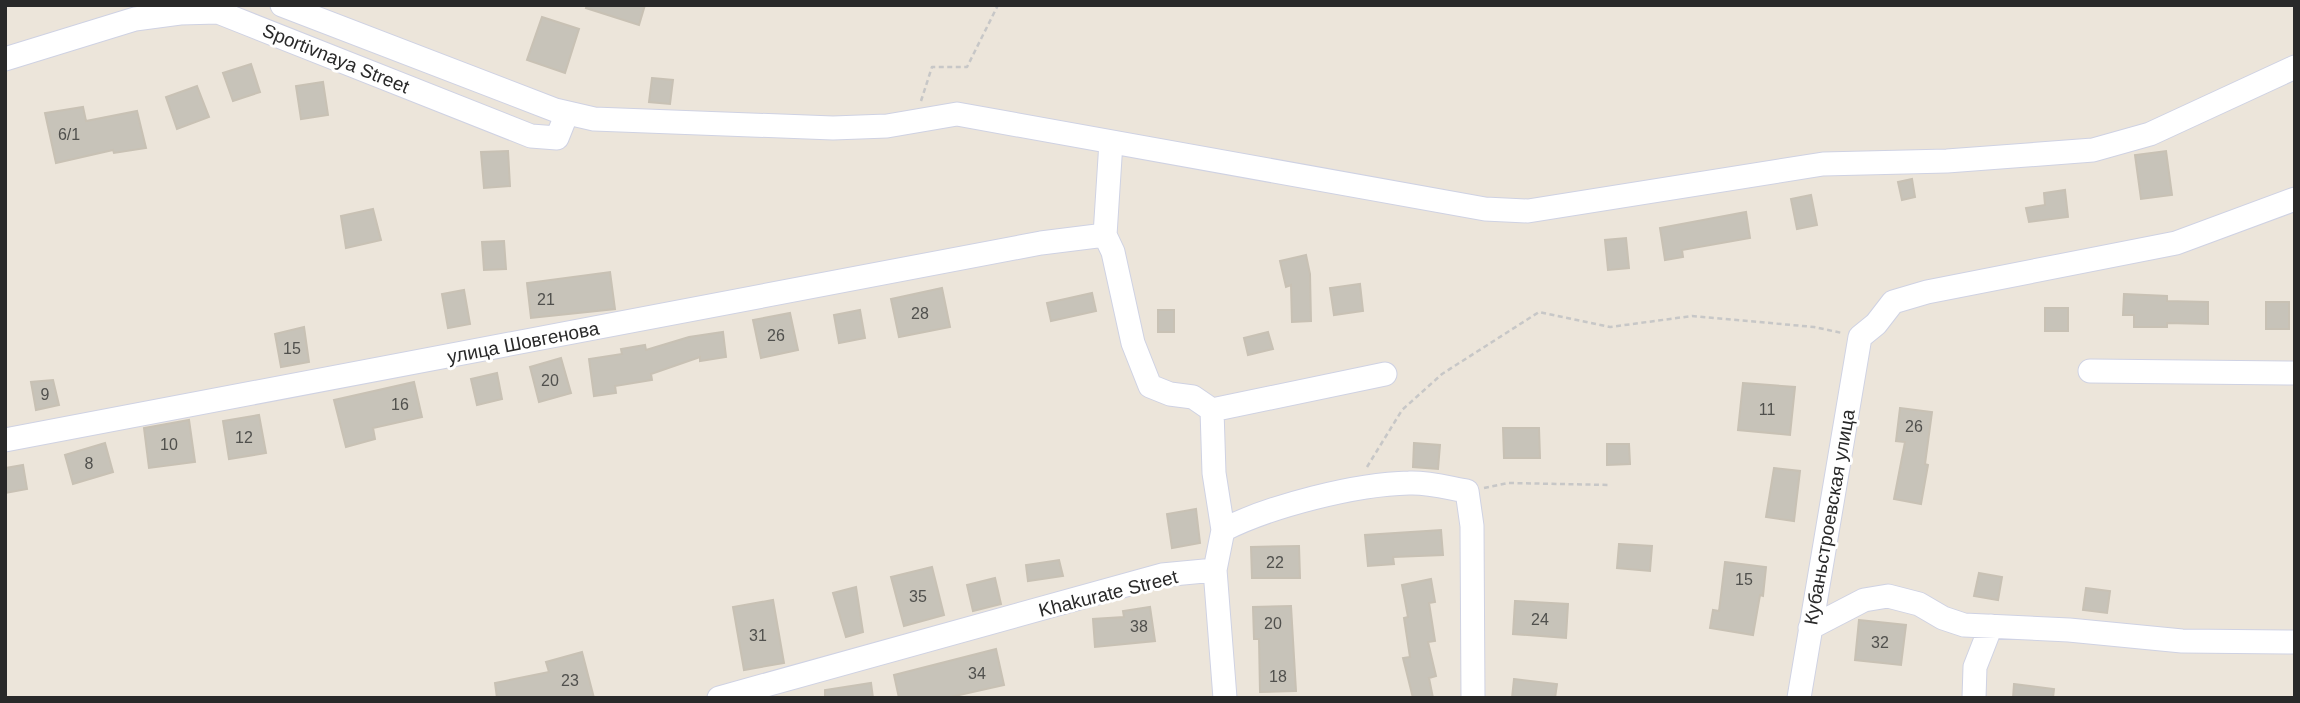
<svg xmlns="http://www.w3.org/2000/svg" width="2300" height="703" viewBox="0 0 2300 703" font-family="Helvetica,sans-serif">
<rect width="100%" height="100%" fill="#ece5da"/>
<path fill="#c7c3b9" stroke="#c8c1b4" stroke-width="2" d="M587,5H645L639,25L586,8Z
M542,17L579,29L565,73L527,60Z
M251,64L260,92L233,101L223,73Z
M652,78L673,80L670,104L649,102Z
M323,82L328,115L301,119L296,86Z
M197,86L209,117L177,129L166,97Z
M83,107L86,121L137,111L146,148L114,153L113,150L56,163L45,113Z
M508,151L510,186L484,188L481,152Z
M2166,151L2172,195L2141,199L2135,155Z
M1912,179L1915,197L1902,200L1898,182Z
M2065,190L2068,217L2029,222L2026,208L2045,205L2044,193Z
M1811,195L1817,225L1797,229L1791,199Z
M373,209L381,240L346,248L341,216Z
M1746,212L1750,238L1682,250L1683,257L1665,260L1660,228Z
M1626,238L1629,268L1608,270L1605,240Z
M504,241L506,269L484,270L482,242Z
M1306,255L1310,274L1311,321L1292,322L1291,285L1286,287L1280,261Z
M610,272L615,309L531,318L527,283Z
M1360,284L1363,311L1334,315L1330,288Z
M942,288L950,327L899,337L891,299Z
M464,290L470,324L448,328L442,294Z
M1092,293L1096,311L1051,321L1047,303Z
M2124,294L2167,296V301L2208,302V324L2167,323V327H2134V315H2123Z
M2266,302H2289V329H2266Z
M2045,308H2068V331H2045Z
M860,310L865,338L839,343L834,315Z
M1158,310H1174V332H1158Z
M790,313L798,350L761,358L753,320Z
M304,327L309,362L281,367L275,334Z
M723,332L726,357L700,361V357L651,374L652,380L615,386L616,393L594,396L589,359L622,354L621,349L645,345L646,350L689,337Z
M1268,332L1273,349L1248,355L1244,338Z
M561,358L571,393L539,402L530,367Z
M497,373L502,399L477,405L471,379Z
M53,380L59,405L36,410L31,382Z
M414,382L422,417L373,428L375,439L346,447L334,400Z
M1743,383L1795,387L1790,435L1738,430Z
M1900,408L1932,412L1925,464L1928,465L1921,504L1894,499L1905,442L1896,441Z
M259,415L266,453L229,459L223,421Z
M189,420L195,462L149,468L144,428Z
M1503,428H1539L1540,458H1504Z
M105,443L113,472L73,484L65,455Z
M1414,443L1440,445L1438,469L1413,467Z
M1607,444H1629L1630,464L1607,465Z
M23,465L27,489L5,493V468Z
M1774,468L1800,471L1794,521L1766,517Z
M1196,509L1200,543L1172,548L1167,514Z
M1441,530L1443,555L1393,557L1394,564L1368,566L1365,535Z
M1619,544L1652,546L1650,571L1617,568Z
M1299,546L1300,578H1252L1251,547Z
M1059,560L1063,576L1028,581L1026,565Z
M1725,562L1766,567L1763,596L1760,595L1753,635L1710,628L1713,610L1719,611Z
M932,567L944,615L904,626L891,577Z
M1979,573L2002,577L1998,600L1974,596Z
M995,578L1001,604L973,611L967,585Z
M1431,579L1435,602L1429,603L1435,641L1428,642L1436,676L1429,678L1433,698H1413L1403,658L1410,657L1404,618L1408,617L1402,585Z
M856,587L863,632L846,637L833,593Z
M2086,588L2110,591L2107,613L2083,610Z
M773,600L784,663L744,670L733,607Z
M1515,601L1568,604L1566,638L1513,634Z
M1291,606L1296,691L1260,692L1259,639H1254L1253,607Z
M1150,607L1155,641L1095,647L1093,619L1124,617L1123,611Z
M1859,620L1906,625L1901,665L1855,660Z
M996,649L1004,685L946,698H899L894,675Z
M582,652L594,698H497L495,683L549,672L546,662Z
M1514,679L1557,684L1555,698H1512Z
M871,683L873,698H825V690Z
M2014,684L2054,689L2053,698H2013Z"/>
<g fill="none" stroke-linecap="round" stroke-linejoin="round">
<g stroke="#cfd2e3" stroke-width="25">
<path id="minor" d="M282,5L555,110L594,119L833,128L887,126L957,114L1485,209L1528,211L1823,164L1947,161L2093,150L2150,134L2295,67
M5,59L135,19L180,13L218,12L531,136L557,138L567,113
M1105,235L1111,142
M2090,371L2295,373
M1212,410L1385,374
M5,440L1041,243L1105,235L1113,252L1133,343L1150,386L1170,394L1193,397L1212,410L1214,473L1223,530
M1810,628L1864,600L1888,596L1919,604L1943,618L1964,625L2069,630L2182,641L2295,642
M719,698L1162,575L1215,570
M1225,698L1215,570L1223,530C1270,506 1356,484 1409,483C1428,482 1449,488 1467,491L1472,526L1473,698
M1799,698L1860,337L1876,324L1893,302L1927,292L2176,243L2295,199
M1974,698L1975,667L1991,626"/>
</g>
<path stroke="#c7c7c7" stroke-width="2.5" stroke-dasharray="5 3.5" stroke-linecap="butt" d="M921,101L932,67H967L998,5
M1367,467L1402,410L1442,374L1539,312L1610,327L1692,316L1814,327L1842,333
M1484,488L1508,483L1610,485"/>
<use href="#minor" stroke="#fff" stroke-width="23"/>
</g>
<g text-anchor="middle" stroke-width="6" stroke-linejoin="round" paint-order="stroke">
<g font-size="16" fill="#50504d">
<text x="69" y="140">6/1</text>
<text x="546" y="305">21</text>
<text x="920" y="319">28</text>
<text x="776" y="341">26</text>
<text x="292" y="354">15</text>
<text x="550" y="386">20</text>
<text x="45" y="400">9</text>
<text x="400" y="410">16</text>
<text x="1767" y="415">11</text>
<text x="1914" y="432">26</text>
<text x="244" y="443">12</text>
<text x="169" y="450">10</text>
<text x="89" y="469">8</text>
<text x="1275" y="568">22</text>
<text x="1744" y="585">15</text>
<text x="918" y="602">35</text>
<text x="1540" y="625">24</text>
<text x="1273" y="629">20</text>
<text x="1139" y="632">38</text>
<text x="758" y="641">31</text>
<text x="1880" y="648">32</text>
<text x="977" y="679">34</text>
<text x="1278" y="682">18</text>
<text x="570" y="686">23</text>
</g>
<g font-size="19" fill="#292929" stroke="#fff">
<text transform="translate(336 58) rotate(22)" y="7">Sportivnaya Street</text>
<text transform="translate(523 342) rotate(-11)" y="7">улица Шовгенова</text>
<text transform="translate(1829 517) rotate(-80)" y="7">Кубаньстроевская улица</text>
<text transform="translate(1108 593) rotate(-14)" y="7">Khakurate Street</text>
</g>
</g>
<rect width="2300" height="703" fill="none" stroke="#292929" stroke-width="14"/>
</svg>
